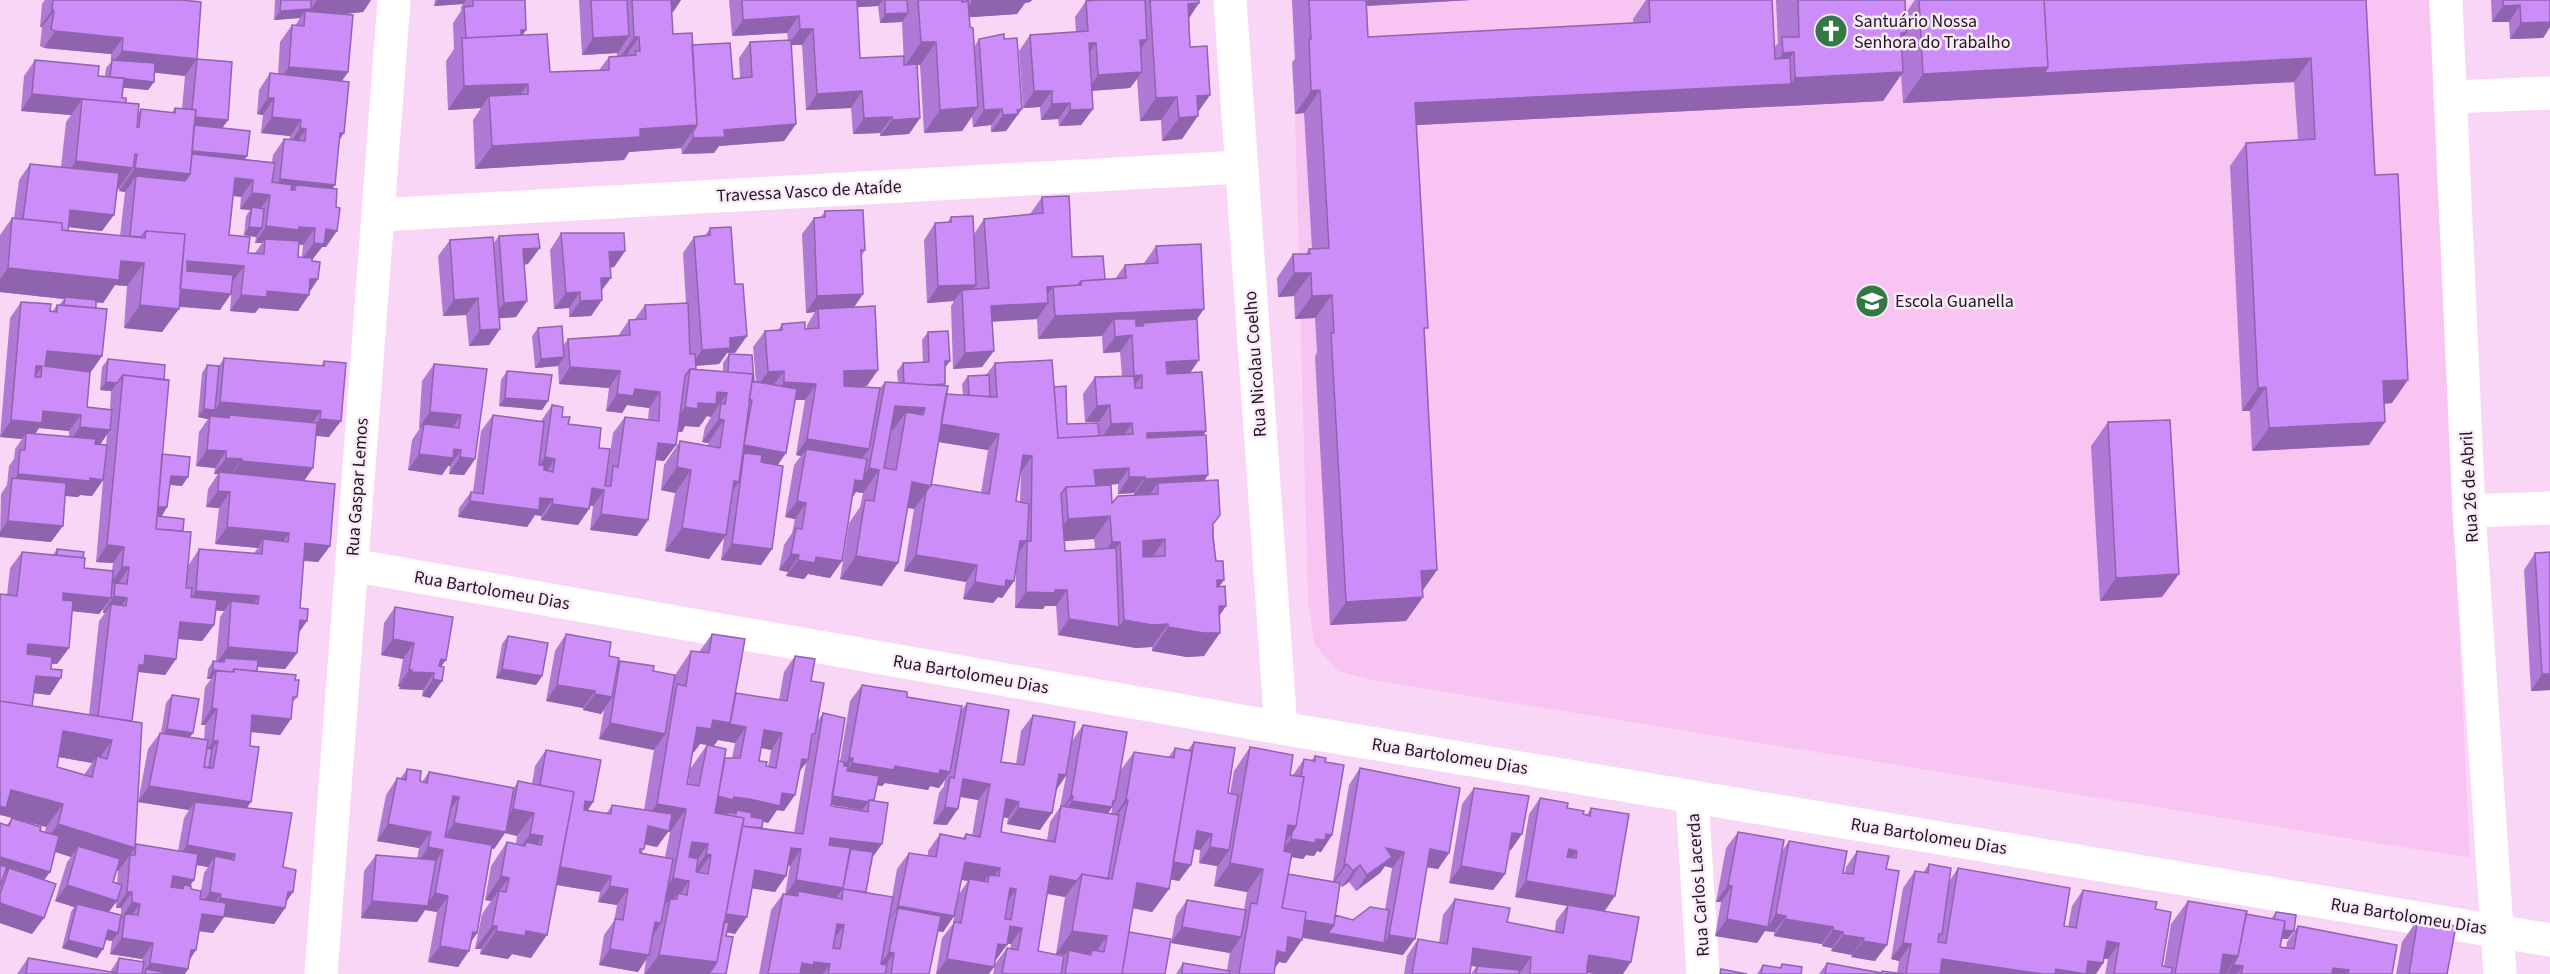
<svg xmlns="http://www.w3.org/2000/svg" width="2550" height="974" viewBox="0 0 2550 974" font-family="'Source Sans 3',sans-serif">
<rect width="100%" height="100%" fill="#fad6f6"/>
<path fill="#f8c4f2" d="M1292,0H2429L2470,858L1372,680L1338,671L1315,645L1308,602Z"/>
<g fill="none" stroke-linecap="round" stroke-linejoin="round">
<path stroke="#fff" stroke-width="33" d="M1230,0L1281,728
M2446,0L2469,511L2500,974
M2450,97L2550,93
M378,215L1240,167
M2469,511L2550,508
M351,565L1281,728L2550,940
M1692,797L1703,974
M321,974L394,0"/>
</g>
<path fill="#af79d5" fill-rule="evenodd" d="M45,0H182L197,59L228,120L222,128L247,156L245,159L272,162L273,155L284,139L289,140L290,136L261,133L263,115L257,114L259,90L270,73L278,74L280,42L292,25L295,26L300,18L274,20L275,0H371L363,12L344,14L348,72L342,81L339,141L335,185L332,189L326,247H322L312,260L318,279L298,311L259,308L255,313L230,311L232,282L220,310L179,307L162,332L124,328L127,286L115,285L103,303L96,302V308L102,356L90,373L87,407L110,409L111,391L100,390L102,367L108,359L164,380L162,454L182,486L170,485L162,516L157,515L183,531L188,566L199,549L254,553L258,548L215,544L219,508L206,507L208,489L218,474H214L215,468L196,466L199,432L208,419L198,417L202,373L207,365L219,366L224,358L321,366L324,361L329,437L316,436L304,481L330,546L318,562L303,561L297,653L285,669L258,667L257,671L295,680L297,697L292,703L291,719L280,735L251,732L250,746L247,808L283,867L293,892L287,900L285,908L274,924L224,917L213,933L199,931L185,974H17L28,958L110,972L119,958L142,961V959L110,954L112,941L106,940L103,949L97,958L62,948L71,912L74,907L55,901L67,862L71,857L55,852L50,872L44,880L32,934L0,923V823L7,825L12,818L45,832L46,827L1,815L7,595L10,568L22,552L53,555L57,549L83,558L84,568L112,571L113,563L96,562L103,480L92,496L80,495L78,497L65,496L51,542L0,537L1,494L7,485L9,466L14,459L15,449L22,439L0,437L10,318L21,302L52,312L57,305H59L64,299L0,292V235L12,218H14L19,180L30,164L61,167L66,122L71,115L21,111L24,76L35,60L98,76H105L106,68L111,62V54L44,48L40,46L42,27H40L42,4ZM154,72L185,76L182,108H175L172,112L141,109L138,113L126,103L122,98L123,87L148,90L154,82ZM119,188V191L125,192L120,236L68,231V227L102,231L116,191ZM233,196L241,197L240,209L250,210L246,216L244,235L256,237L255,243H262L255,253H248L229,235ZM299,244L303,245L302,257H298ZM39,428L69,431V437L35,434ZM107,434L106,445H100ZM103,609V613H105L99,621L89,715L32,706L34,693L50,695L51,664H57L69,648L72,611L99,614ZM215,610L224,611L220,617L216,661H213L208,669L207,679H211L205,687L201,725H205L204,740L190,737L172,695L166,703L161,733H160L148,749L138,802L189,810L184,818L178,851L136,844L135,845L132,721L138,674L139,672L165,675L176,659L178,639L202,641L214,625ZM59,757L92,763L84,775L57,767ZM196,865L208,867L204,873L201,891L191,889L189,886L194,880ZM117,871H118L117,884L113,882ZM116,901V908H121V915L109,912Z
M435,0H525L523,35L550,72L599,70L609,57L617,56V53L582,55L579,0H681L673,12H671L673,34L692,45L733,79L740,78L739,58L750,42L788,40L787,33L732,36L729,0H1032L1030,2L1025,3L1017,14L969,17L970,27L974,47L979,39L1010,125L1006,131L991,132V125L973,127L972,117L962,131L924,133L920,65H917L920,118L909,134L880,136V133L853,134L851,108L806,110L802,45H791L796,124L784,141L719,146L714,153L682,154L681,148L629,152L624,160L475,169L473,120L481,108L448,110L446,61L454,49L453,23L461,11V7L463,4L434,6ZM878,6L880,23L902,22L904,65L860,58L857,7Z
M1100,0H1199L1189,19L1190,47L1210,95L1198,112L1182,139L1162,141L1161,120L1140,121L1137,79L1130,88L1092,91L1093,109L1081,125L1059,126L1058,119L1041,120L1040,107L1023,108L1019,51L1030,35L1076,32L1075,17L1086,1Z
M1292,0H1471L1367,6L1368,37L1633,23V19L1646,0H1772L1774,48L1778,43L1776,0H1905V14L1915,0H2366L2375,175L2392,403L2384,404L2369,445L2252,451L2250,411H2242L2230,166L2246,143L2298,140L2294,82L1903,103L1901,75L1883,101L1416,125L1424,333L1437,570L1422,591L1423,597L1406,621L1330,625L1315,357L1317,352L1315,318L1295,319L1294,296L1278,297L1277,278L1293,254H1306L1309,249H1312L1304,113L1295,114L1292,62L1295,59Z
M2491,0H2550V27L2543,38L2510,39L2509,22H2492Z
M1042,197L1072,257L1105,279H1115L1125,265L1144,263L1156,246L1197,320L1190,373L1206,431L1203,435L1204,481L1213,525L1216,561L1219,587L1226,606L1219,615L1204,656L1187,657L1152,651V647L1136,648L1058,635L1056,606H1045L1043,609L1015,608L1016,569L1014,581L1002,598L998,597L993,603L963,599L966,582L904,571L914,509L907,508L882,586L840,579L849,523L860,507L863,493L856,492L852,497L842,561L830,578L808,574L804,579L786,576L788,572L779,570L784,545L792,533L795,519L785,517L794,465L801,456L796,455L805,400H795L778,465L772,549L761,565L721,560L724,538L709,559L665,551L675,493L661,490L664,465L680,441L708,446V443L702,442L705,427L711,417L707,416L699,427L685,426L682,432L678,431L676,445L664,461L656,460L648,520L637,536L590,530L593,506H590L589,509L578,525L541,520V516L535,515L527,527L458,517L459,508L471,492H473L481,431L493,415L541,421L552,405L568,424L599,448L606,476L607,474L613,433L625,417L648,420L649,408L627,405L622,413L606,411L609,388L559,384L558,366L535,368L532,336L538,328L563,346L568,339L618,336L629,320L635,319L645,305L686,303L683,253L694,237L705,236L710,228L735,353H727L719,364L696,366V369L723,372V363L729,354L754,382H756L753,347L765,331L778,330L782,324L807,329V325L815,312L806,313L802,234L814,218L821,217L825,211L865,250L862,255L863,294L854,307L867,386L856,387L880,388L885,382L898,383L897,371L903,363L923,362L922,340L928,332L945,368L943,386L946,394L963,395L962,384L968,376L986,375L995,363L1054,387L1067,424L1099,436V422H1085L1083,394L1095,377L1122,376L1120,352L1103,353L1102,336L1038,339L1037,319L992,322L982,367L953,369L951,306L954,301L927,303L924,240L935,223H947L951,217L974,234L984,219L1030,214ZM938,442L988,450L981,493L931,484ZM1020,472H1021L1020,502L1016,501ZM1118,484V494L1134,493V495L1150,494L1112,503L1096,486ZM1094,539L1095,549L1065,551L1064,541Z
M561,233L625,251L614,267L610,268L602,290V300L591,316L569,317V308L554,309L550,250Z
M499,236L528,264L524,265L527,301L516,317L499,318L500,329L489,345L469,346L466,315L443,316L438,256L450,240L493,244Z
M434,364L487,369L475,459L464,475L449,474L450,466H448L442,475L408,470L412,440L420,428H419L422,381Z
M507,371L548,401L542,410L499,406L501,380Z
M2108,422L2162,597L2100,601L2091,446Z
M2550,552V690L2531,691L2524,570L2535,553Z
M395,607L441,666L442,681L430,698L422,696L423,690L399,689L400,687L398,686L403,659L381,655L384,623Z
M566,634L609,656L618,664L620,661L653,671L675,675L691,651L699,652L712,634L736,693L779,700L784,672L795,656L811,681L817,722L823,713L838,761H840L850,701L862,685L961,711L967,703L1001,762L1016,764L1021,731L1033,715L1072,741L1083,725L1120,771L1134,752L1168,758L1175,748L1188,750L1194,742L1228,793H1230L1234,771L1250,747L1290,775H1293L1304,759L1312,760L1315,756L1325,762L1332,835L1321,852L1317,851L1314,856L1306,855L1303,859L1291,857L1288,874L1333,881L1349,785L1360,768L1449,853L1438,869L1427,867L1403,955L1302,938L1286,963L1279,962L1275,968L1274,974H1176L1183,963L1227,970L1230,952V953L1171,943L1176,916L1187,900L1244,910L1247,892L1214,886L1217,866L1199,863L1200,850L1194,849L1179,881L1170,879L1169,889L1152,912L1133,908L1129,932L1165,974H993L995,964L1007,948L1010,949L1011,944H1007L995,961L989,974H936L942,938L953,924L954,916L943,932L938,931L929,974H759L771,910L783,894H785L790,866L788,865L775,892L752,888L735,934L727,932L726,974H644L646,959L638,972L599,965L604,935L614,921L617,905L598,902L600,892L556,885L531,958L512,954L508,959L480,954L481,949H475L482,914L491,901L485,900L491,866L507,842L516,844L517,836L505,833L494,849L491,848L477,933L471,942L458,967L428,962L437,912L425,910L417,922L361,918L364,871L376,855L417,859L419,848L377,841L386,795L397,778L400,779L407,769L420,781L422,782L429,772L514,788L518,781L532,784L535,766L546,750L593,802L588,810L606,814L612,805L644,810L654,750L599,739L604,710L601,714L583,710V708L546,701L555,651ZM718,740L735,743L732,758H725L707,745L690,769L688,784H687L692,752H694L700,744ZM761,748L771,750L768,767L759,761ZM806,763L794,833L762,828L763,821L768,823L777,810L784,811L799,772ZM1066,776L1060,807L1050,822L1047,840L1001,832L1003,817L1008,818L1007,824L1040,830L1056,790ZM945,780L944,786L939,793L933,824L947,825L960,797L978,800L972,836L966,834L963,838L940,834L928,851V856L909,853L897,869L892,897L866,892L873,857L882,844L874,800L877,785L882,786L885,783L928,790L930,786L939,788ZM1113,804L1111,814H1108L1112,807ZM831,805L862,810L831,806ZM668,832H670L665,857L642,853L645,844L657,847ZM1385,866L1392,868L1385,910L1353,920L1335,915L1340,885L1342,887L1349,882L1356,891L1380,873ZM961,880L968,881L959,894ZM1047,894L1065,897L1056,954L1065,955L1064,958L1038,951Z
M508,636L542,676L536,685L496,678L502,644Z
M1474,788L1511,850H1509L1505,874L1493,890L1449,883L1462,804Z
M1540,798L1587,815L1591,808L1605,911L1594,974L1587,973V974H1471L1476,967L1471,966L1470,974H1404L1407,956L1418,939L1439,943L1443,915L1455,899L1507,922L1555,931L1556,921L1567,906L1515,897L1529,814Z
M1738,832L1782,851L1789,841L1843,873H1845L1846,867L1857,851L1886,869L1875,961L1851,957L1852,955L1831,951L1832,948L1822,946V944L1774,936V932L1765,931L1757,943L1715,936L1721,902H1716L1726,848Z
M1929,864L1950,880L1958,868L2064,926L2068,927L2072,906L2083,890L2155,909L2162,966H2164L2171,924L2188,901L2246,914L2271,919L2276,912L2288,939H2282L2280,947L2286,948L2287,942L2298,926L2392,974H2105L2108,959H2104L2103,963L2096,974H1819L1827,963L1881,973L1882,971L1897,973L1899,961L1891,959L1903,888L1915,871L1923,873Z
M2418,919L2447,974H2396L2402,942Z
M1782,964L1801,974H1757L1763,965L1780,968Z"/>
<path fill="#8f63ae" d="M317,0H371L363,12L305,18V11L300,18L274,20L280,11L311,9Z
M438,0H466L463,4L434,6Z
M663,0H681L673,12L654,13Z
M851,0H883L878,6L845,8Z
M996,0H1032L1030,2L1025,3L1017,14L960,18L972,1Z
M1190,0L1199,3L1183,27H1172Z
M1368,0H1471L1364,6Z
M2520,5L2509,22H2492L2503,6Z
M52,10L54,11L42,27H40Z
M908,13L902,22L880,23L885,14Z
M799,16L787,33L732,36L743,20Z
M2550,22V27L2543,38L2510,39L2521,23Z
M800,29H813L802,45H788Z
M521,30H526L518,42Z
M55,31L123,38L111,54L44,48Z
M1901,33H1906L1886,62Z
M629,36L618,53L582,55L593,38Z
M634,37H639L623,60L618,61Z
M1140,40H1147L1136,56Z
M921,42H936L920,65L905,66Z
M1089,43H1096L1085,59Z
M122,51L197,59L185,76L111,68V66Z
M1794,52L1773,81L1762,82L1783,53Z
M2311,58L2294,82L1903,103L1923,74L2048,67Z
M289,67L348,72L337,88L277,83Z
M1142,72L1130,88L1087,91L1098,75Z
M1903,72L1883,101L1399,126L1415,103L1791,84L1795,78Z
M110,77L154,82L148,90L104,86Z
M528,84L511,107L489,96L481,108L448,110L464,86Z
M1320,90L1304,113L1295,114L1311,91Z
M862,91L851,108L806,110L817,94Z
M1034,91H1052L1040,107L1023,108Z
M32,94L82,99L71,115L21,111Z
M1210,95L1195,116H1198L1182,139L1162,141L1179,118L1197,96Z
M1177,97L1161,120L1140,121L1156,98Z
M268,98H274L263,115L257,114Z
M1070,103L1058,119L1041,120L1052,104Z
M978,107L962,131L924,133L940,110Z
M1002,109L991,125L973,127L984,110Z
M1022,109L1006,131L991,132L1003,115Z
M1093,109L1081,125L1059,126L1070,110Z
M191,116L228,120L216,137L185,133Z
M272,117L301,120L290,136L261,133Z
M892,117L880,133L853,134L864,118Z
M920,118L909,134L880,136L892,120Z
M796,124L784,141L719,146L714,153L682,154L693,138L724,130Z
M697,125L681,148L629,152L624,160L475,169L492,146L640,129Z
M300,128L306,129L295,145H289Z
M340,133H344L333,150Z
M183,150L247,156L241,165L187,159Z
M137,154L127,167L133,168L117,191L60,185L76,161Z
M135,168L190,174L173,197L136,176L125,192L119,191Z
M235,178L253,180L241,197L224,194Z
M280,179L335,185L323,201L295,190L296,185L287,197L270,195L259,211L252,207L250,210L240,209L252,193L269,195Z
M70,210L114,215L102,231L59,226Z
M266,226L299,227L315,228L303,245L289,243L265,239L262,243H255Z
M249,227L262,228L256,237L244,235Z
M326,229L337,231L326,247H322L312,260L302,259L314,243Z
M540,248L528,264L512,266L523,249Z
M625,251L614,267L598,268L609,252Z
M121,261L144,263L127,286L115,285L103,303L65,299V297L64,299L0,292V279L8,268Z
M187,261L244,266L232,282L177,278Z
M1294,273H1311L1294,296L1278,297Z
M601,278H611L599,294Z
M310,279H318L307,295H309L298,311L259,308L255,313L230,311L241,295L267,291Z
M976,285L964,301L962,290L954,301L927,303L938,286Z
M1047,287H1053L1041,303Z
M176,289L231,294L220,310L165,305Z
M580,292L569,308L554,309L566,293Z
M863,294L852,310L818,309L815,312L806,313L817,296Z
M1332,295L1315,318L1295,319L1312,296Z
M478,298L466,315L443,316L454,300Z
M602,300L591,316L569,317L580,301Z
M527,301L516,317L492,319L504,303Z
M1048,303L1037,319L979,322L991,306Z
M140,305L179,309L162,332L124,328Z
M1204,309L1188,332L1143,326V323L1135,335L1114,319L1102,336L1038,339L1055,316Z
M500,329L489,345L469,346L480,330Z
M1132,335L1120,352L1103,353L1115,337Z
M747,336L735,353H727L719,364L691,366L702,350L730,338Z
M47,351L102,356L90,373L41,368L31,383L25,382Z
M994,351L982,367L953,369L965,353Z
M564,357L558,366L535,368L541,359Z
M1199,360L1188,376L1154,378L1166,362Z
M945,361H950L944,369Z
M570,367L620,371L609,388L559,384Z
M878,370L867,386L832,388L844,371Z
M784,371L772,387L756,388L768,372Z
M1142,375L1130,392L1134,376Z
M2408,380L2392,403L2366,405L2383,381Z
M106,382L117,383L111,391L100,390Z
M784,382L816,384L805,400L773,399Z
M2266,387L2250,411H2242L2258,388Z
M635,389L660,392L649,408L627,405L622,413L606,411L617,394Z
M717,392L727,393L711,417L707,416L699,427L685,426L682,432L668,431L685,407L698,403Z
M505,398L548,401L542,410L499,406Z
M931,401L908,431L906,412L893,430L879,429L895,406Z
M220,402L321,411L309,427L230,415L226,420L210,416L208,419L198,417L204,409L215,410Z
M1110,405L1099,422H1085L1097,406Z
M43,411L81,415L69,431L39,428L31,440L26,433L22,439L0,437L11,420Z
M430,412L461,415L450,431L424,424L420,428H419Z
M320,419L341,421L329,437L308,435Z
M719,419L724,420L708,443L702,442Z
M2385,422L2369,445L2252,451L2269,428Z
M938,423L999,434L988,450L926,440Z
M1132,423L1121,440L1100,441L1111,424Z
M80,427L110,430L99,446L68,444Z
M1206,431L1195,447L1135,450L1147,433Z
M807,439L869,449L857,465L806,449L801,456L796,455Z
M658,443L676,445L664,461L647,459Z
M744,445L786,453L775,469L744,453L737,463L733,462Z
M454,449L461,450L450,466H448L442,475L408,470L419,454Z
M207,450L226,451L215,468L196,466Z
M1023,455L1032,456L1021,472H1011Z
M460,457L475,459L464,475L449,474Z
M545,457L555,459L544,475L534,474Z
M226,458L242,459L230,476L219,472L218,474H214Z
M241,461L313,468L302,484L230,478Z
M677,467L691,470L675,493L661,490Z
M869,468L879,470L863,493L856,492L852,498L855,480L860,481Z
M1129,468L1118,484L1083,486L1094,470Z
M18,474L90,478L103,480L92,496L80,495L78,497L11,491L12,484Z
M1208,475L1197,492L1158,483L1150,494L1134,495L1145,479Z
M171,476L188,477L182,486L165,484Z
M1129,477H1145L1134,493L1118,494Z
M734,481L739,482L722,505Z
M912,482L931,486L914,509L895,505Z
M592,488L604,490L593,506L581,505Z
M218,491L230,492L219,508L206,507Z
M540,498L553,499L541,516L535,515L527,527L458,517L470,501Z
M797,501L806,503L795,519L785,517Z
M552,504L589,509L578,525L541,520Z
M153,507H167L162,516L147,515Z
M601,514L648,520L637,536L590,530Z
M1110,516L1094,539L1052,542L1068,519Z
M8,521L63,526L51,542L0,537V532Z
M227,527L289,533L277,550L263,539L258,548L215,544Z
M682,528L726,535L709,559L665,551Z
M1165,539L1148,563L1127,564L1143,541Z
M1020,541H1027L1016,557Z
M1112,542H1120L1104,565H1096Z
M305,543L330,546L318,562L293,559Z
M732,544L772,549L761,565L721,560Z
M107,545L124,547L113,563L96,562Z
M791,554L799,555L788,572L779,570Z
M916,555L977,565L966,582L904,571Z
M856,556L898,563L882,586L840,579Z
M816,557L842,561L830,578L808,574L804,579L786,576L798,560Z
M122,567H129L118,584L111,583Z
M1437,570L1421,593V571Z
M2179,574L2162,597L2100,601L2116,578Z
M1006,580L1014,581L1002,598L998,597L993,603L963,599L975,582Z
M1217,580H1224L1208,603Z
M1055,590H1067L1056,606H1045L1043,609L1015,608L1026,592Z
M196,591L259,596L248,613L231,601L224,611L185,608Z
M63,593L111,598L99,614L52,609Z
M114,596L127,598L115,614L111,604L105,613H103Z
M1423,597L1406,621L1330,625L1346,602Z
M1219,606H1226L1210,629Z
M1069,619L1119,627L1124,620L1168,624L1152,647L1136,648L1058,635Z
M300,620L307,621L296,637Z
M180,622L214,625L202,641L168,638Z
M1168,627L1220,633L1204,656L1187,657L1152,651Z
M393,639L414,643L403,659L381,655Z
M28,644L69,648L57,664L17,660Z
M228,647L297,653L285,669L223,664L224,662L225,658L220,664H216Z
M145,655L176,659L165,675L139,672L132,681H127Z
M441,659L446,660L434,676V673L423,690L399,689L411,672Z
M502,669L542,676L536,685L496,678Z
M213,670L216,671L211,679H207Z
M409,670H412L400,687L398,686Z
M2542,674H2550V690L2531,691Z
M36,676L61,678L50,695L24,692Z
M433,679L442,681L430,698L422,696Z
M557,685L595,691L583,708L546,701Z
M595,694L612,697L601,714L583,710Z
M212,708L217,709L205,725H201Z
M252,715L291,719L280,735L241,731Z
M713,720L746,727L735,743L718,740L714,746L700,744L694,752L681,750L697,727Z
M610,723L665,734L654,750L599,739Z
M167,729L193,733L187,741L161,737Z
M764,730L782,733L771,750L752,746Z
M63,731L112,740L96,763L97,756L92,763L47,755Z
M213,741H218L206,757H202Z
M849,758H853L842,775L838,774Z
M802,759L808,760L796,776Z
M852,763L940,770L950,772L939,788L930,786L928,790L885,783L882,786L841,779Z
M1059,774L1066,775L1055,792Z
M963,779L990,784L978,800L952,795Z
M149,786L251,802L240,818L195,802L189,810L138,802Z
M11,790L63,804L46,827L1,815L0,816V805Z
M782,793L795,795L784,811L777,810L768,823L736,815L737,810L734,815L724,813L722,816L703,812L715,796L734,797Z
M828,795L868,802L862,810L822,803Z
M453,796L459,797L448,813Z
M1071,796H1073L1062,812H1060Z
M1006,799L1019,802L1008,818L995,816Z
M1126,799L1128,800L1112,823H1110Z
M585,801L593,802L582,819Z
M1072,801H1115L1111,807H1112L1101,823L1061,817Z
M657,804L686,809L670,832H668L657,847L637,843L641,828Z
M945,807L958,809L947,825L933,824Z
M1018,808L1052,813L1040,830L1007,824Z
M513,809L534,813L517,836L505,833L494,849L443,840L454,823L498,831Z
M58,824L135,848L118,871L75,858L78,846L71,857L41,847Z
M388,824L431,832L419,848L377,841Z
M1288,825L1296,826L1280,850Z
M1197,831L1212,834L1200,850L1185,847Z
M1512,833L1522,834L1511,850L1501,849Z
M530,834L543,836L527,859L525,846L526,842L515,857H514Z
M1326,834L1332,835L1321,852L1317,851L1314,856L1306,855L1303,859L1279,855L1291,839H1316Z
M830,838L882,844L870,860L818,854Z
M692,842L708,844L692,868L676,865Z
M187,845L235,854L224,870L215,856L208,867L176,861Z
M428,847L443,850L432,867L417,864Z
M1210,847L1229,850L1218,866L1199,863Z
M791,848L801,849L790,866L780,864Z
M1386,848L1404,852L1392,868L1385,866L1380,873L1356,891Z
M1430,849L1449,853L1438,869L1418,866Z
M1569,849L1577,851L1565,867Z
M706,854L711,855L694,878L690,877Z
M0,857L50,872L38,888L9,868L2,877H0Z
M1169,861L1191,865L1179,881L1158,877Z
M965,862L1000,868L989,884L988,882L989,875L983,883L969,879L968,881L953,878Z
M1230,863L1263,869L1247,892L1214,886Z
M1347,864L1336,880L1332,883L1344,866Z
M1360,865L1349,882L1342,887L1353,871Z
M1461,866L1505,874L1493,890L1449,883Z
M556,867L611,876L600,892L545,883Z
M755,870L786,876L775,892L743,887Z
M173,876L194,880L183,896L184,885L177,895L161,892Z
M501,876L509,878L491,901L485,900Z
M1050,876L1077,881L1065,897L1039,892Z
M673,878L689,881L677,898L678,893L670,903V899L667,903L657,901Z
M796,880L843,888L832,904L798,896V891L794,898L785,896Z
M1526,881L1615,896L1604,912L1515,897Z
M1137,883L1169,889L1152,912L1121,906Z
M67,885L117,901L105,917L77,904L74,907L55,901Z
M1728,885L1732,886L1721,902H1716Z
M610,886L628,889L617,905L598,902Z
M1010,888L1016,889L1005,906Z
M127,892H132L121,908H116Z
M210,892L221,894L209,910L198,908Z
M288,892H293L282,908H285L274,924L209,914L220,898Z
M435,893L448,896L437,912L425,910L417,922L361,918L372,901L426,905Z
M132,902L140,904L128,920L125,914L122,919H121Z
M0,903L44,918L32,934L0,923Z
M898,906L954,916L943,932L895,924L898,908L887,922Z
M723,913L747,917L735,934L716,930Z
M202,914L224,917L213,933L190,930Z
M1776,914L1786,916L1774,932L1765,931L1757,943L1715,936L1727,919L1768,927Z
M1278,915L1334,925L1384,943L1389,935L1415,939L1403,955L1266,931Z
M1785,919L1833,927L1822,944L1774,936Z
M655,922L661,923L650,940Z
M837,924L844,925L832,942Z
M492,926H497L481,949H475Z
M1010,926L1022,928L1011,944L998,942Z
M1182,927L1241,937L1230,953L1171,943Z
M2273,928L2294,931L2288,939L2267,937Z
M108,930L118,933L112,941L102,939Z
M1833,930L1843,932L1832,948L1822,946Z
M496,931H526L547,935L531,958L512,954L508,959L480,954Z
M1072,931L1107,936L1091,959L1092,950L1086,959L1069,950L1065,955L1056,954Z
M473,932L477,933L466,949Z
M1843,935L1864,938L1852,955L1831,951Z
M1288,937L1302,940L1286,963L1279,962L1271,974L1277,951Z
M122,938L153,943L142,959L110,954Z
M68,940L103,949L97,958L62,948Z
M1863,941L1887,945L1875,961L1851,957Z
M2107,941L2119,943L2108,959L2096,957Z
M1903,943L1911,944L1899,961L1891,959Z
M998,944L1007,945L995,961Z
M440,946L469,951L458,967L428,962Z
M1473,948L1531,957L1520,973L1461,964Z
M610,949L649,955L638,972L599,965Z
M191,950H196L185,967Z
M889,952L894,953L883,969L878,968Z
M2223,954L2238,956L2226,974H2209Z
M659,955L717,962L709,974H645Z
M1589,955L1631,962L1623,974H1594L1578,971Z
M947,959L994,967L989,974H936Z
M1942,959L2043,974H1932Z
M2088,961L2103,963L2096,974H2053L2056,969Z
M814,962L830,964L823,974H795L802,963Z
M150,963L188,969L185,974H145L146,969L143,974Z
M2233,965L2243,966L2237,974H2227Z
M2333,968L2349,970L2346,974H2328Z"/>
<path fill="#cc8df8" stroke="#8f63ae" stroke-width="1.5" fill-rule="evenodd" d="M53,0H182L201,2L197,59L122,51L123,38L55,31L51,29L54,11L52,10Z
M281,0H311V9L280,11Z
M473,0H525L526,30H521V35L466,38L464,7L473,6Z
M591,0H627L629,36L593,38Z
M632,0H671L673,34L692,33L697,125L640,129V137L492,146L489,96L528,94V84L464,86L462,38L547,34L550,72L609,70V57L636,55L635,51H640L639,37H634Z
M742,0H857L860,58L904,56V65L917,64L920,118L892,120V117L864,118L862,91L817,94L813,29H800L799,16L743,20Z
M885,0H907L908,13L885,14Z
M918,0H962V2L968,1L970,27L973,28L978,107L940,110L936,42H921Z
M972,0H996L972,1Z
M1100,0H1145L1147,40H1140L1142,72L1098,75L1096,43H1089L1093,109L1070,110V103L1052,104V91H1034L1030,35L1088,31L1086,1Z
M1150,0H1199V3L1188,4L1190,47L1207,46L1210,95L1197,96L1198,116L1179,118L1177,97L1156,98Z
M1309,0H1366L1368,37L1650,22L1649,0H1772L1775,59L1790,58L1791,84L1415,103L1428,328H1424L1437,570L1421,571L1423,597L1346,602L1331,333H1334L1332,295L1312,296L1311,273H1294L1293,254H1310L1309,249L1329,248L1320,90L1311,91L1309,39H1311Z
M1798,0H1905L1906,33H1901L1903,72L1795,78L1794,52L1783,53L1782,37H1799Z
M1919,0H2044L2048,67L1923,74Z
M2044,0H2366L2375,175L2398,174L2408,380L2383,381L2385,422L2269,428L2266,387L2258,388L2246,143L2315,139L2311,58L2044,73L2048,67Z
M2503,0H2550V22L2521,23L2520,5L2503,6Z
M305,11L353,15L348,72L289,67L292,25L304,26Z
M1004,34V39L1017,38L1022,109L1017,110L1018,114L1003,115L1002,109L984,110L979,39Z
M791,40L796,124L724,130L725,137L693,138V132L697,125L692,45L730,43L733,79L752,77L750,42Z
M197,59L232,62L228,120L195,117L196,110L192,109Z
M35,60L99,66L98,76L124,78L122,98H126V103L32,94Z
M112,60L155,63L154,82L110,77Z
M270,73L349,82L344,133H340L335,185L280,179L284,139L305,141L306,129L300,128L301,120L272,117L274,98H268Z
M82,99L139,104L137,127H139L141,109L175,113V108L196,110L190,174L135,168L137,154H135L133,168L76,161Z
M194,125L250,131L247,156L192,151Z
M192,154L275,163L272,182L292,185L291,190H295L296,185L337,189L336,207L340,208L337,231L326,229L324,244L314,243L315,228L299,227V230L266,226L270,195L252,193L253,180L235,178L229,235L250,237L248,253L264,254L265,239L299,241L298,257L312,258V261L320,262L318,279H310L309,295L267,291V297L241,295L244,266L187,261V271L233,275L231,294L180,289L185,234L146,231L141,237L130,236L136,176L185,181L190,174Z
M30,164L119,173L114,215L70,210L68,231L62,230V223L23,219Z
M1069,196L1072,257L1103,256L1105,279L1081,281L1078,285L1047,287L1048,303L991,306L994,351L965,353L962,290L989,288L984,219L1043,213L1042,197Z
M252,207L264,209L262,228L249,227Z
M863,210L865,250H861L863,294L817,296L814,218L825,217V211Z
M973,216L976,285L938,286L935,223L951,222V217Z
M12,218L62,223V230L145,238L146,231L185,234L179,309L140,305L144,263L121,261L119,280L8,268Z
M731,227L735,284H743L747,336L730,338V348L702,350L694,237L710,235V228Z
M561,233H624L625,251L609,252L611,278H601L602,300L580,301V292L566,293Z
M538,234L540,248L523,249L527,301L504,303L499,236Z
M493,237L500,329L480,330L478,298L454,300L450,240Z
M1201,244L1204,309L1055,316L1053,287L1081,285V281L1126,278L1125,265L1158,263L1156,246Z
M65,297L96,300V308L64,305Z
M21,302L51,304L50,311L57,312V305L107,309L102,356L47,351L45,366L90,372L87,407L112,410L110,430L80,427L81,415L43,411L42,423L11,420ZM36,366H42L41,377H35Z
M688,303L690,354H695L696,369H690L685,376L676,445L658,443L648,520L601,514L604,490L592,488L589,509L552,504L553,499L540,498L539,510L470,501L471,492L483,494L493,415L544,422L539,465H544V470L553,472L555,459L545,457L552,405L563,407L562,417H570L568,424L601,428L599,448L610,449L605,486H611L613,466L618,467L625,417L659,421L660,392L635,389L633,396L617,394L620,371L570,367L568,339L630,335L629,320L646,319L645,305Z
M875,306L878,370L844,371V386L880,388L869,449L807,439L816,384L784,382V371L768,372L765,331L782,330V324L805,322V329L819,328L818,309Z
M1114,319H1136V326H1143V323L1197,319L1199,360L1166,362L1167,374L1202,372L1206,431L1147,433V438L1206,435L1208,475L1145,479V477H1129V468L1094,470L1096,486L1066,487L1061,494L1065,551L1116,548L1119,627L1069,619L1067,590H1055V593L1026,592L1027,541H1020L1014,581L1006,580L1005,587L975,582L977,565L916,555L926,492L931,484L989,494L999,434L941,424L946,394L997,397L995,363L1052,360L1058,438L1133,434L1132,423L1111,424L1110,405L1097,406L1095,377L1134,376L1132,335L1115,337ZM1142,375V388H1135L1134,376ZM1023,455L1032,456L1031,541H1027L1029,504L1016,501Z
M562,326L564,357L541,359L538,328Z
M948,331L950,361H945V384L930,385L904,383L903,363L929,362L928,332Z
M729,354L752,355L754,382L752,381L753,374L728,372Z
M224,358L324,366V361L346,363L341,421L320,419L321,411L220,402Z
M108,359L165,365L164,380L123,375L117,383L106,382Z
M434,364L487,369L475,459L460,457L461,450L454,449L453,458L419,454L424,424L459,428L461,415L430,412Z
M207,365L219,366L215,410L204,409Z
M690,369L753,374L739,482L734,481L726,535L682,528L691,470L677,467L680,441L720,448L724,420L719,419L721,403L725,404L727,393L717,392L716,404L698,403V409L685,407Z
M507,371L552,375L548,401L505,398Z
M123,375L169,380L156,529L191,532L186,588H192L191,597L217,600L214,625L180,622L176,659L145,655L144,665H139L132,721L98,716L111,604L126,606L127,598L114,596L115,583L127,584L129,567H122L124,547L107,545Z
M989,375L990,397L969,395L968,376Z
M752,381L797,389L786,453L744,445L752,400H749Z
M885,382L948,386L931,486L912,482L898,563L856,556L865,500L874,501L879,470L869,468ZM895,406L925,408L923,415L906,412L896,470L884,468Z
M1066,386L1067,424L1098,423L1099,436L1058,438L1054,387Z
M230,415L317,423L313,468L241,461L242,459L226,458V451L207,450L210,416L229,418Z
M2170,420L2179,574L2116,578L2108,422Z
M26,433L96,439L95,444L107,445L103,480L90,478V481L18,474L20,450H25Z
M806,449L867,459L863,481L855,480L842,561L816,557L815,563L798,560L799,555L791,554L796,528L802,529L806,503L797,501Z
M744,453L762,455L761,462L783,466L772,549L732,544Z
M162,454L190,457L188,477L171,476L167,507H158Z
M219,472L335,484L330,546L305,543L300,608L308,609L307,621L300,620L297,653L228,647L231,601L258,604L259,596L196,591L199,549L262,554L263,539L288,542L289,533L227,527L230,492L218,491Z
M12,478L66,483L63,526L8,521Z
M1218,480L1220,515L1213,524V538L1216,561H1223L1224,580H1217V587L1225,586L1226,606H1219L1220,633H1204L1168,627V624L1152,625L1124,620L1120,542H1112L1110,516L1068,519L1066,487L1111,485L1112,503L1118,496L1158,494V483ZM1165,539V556L1143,557V541Z
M157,516L184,519L183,531L156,529Z
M57,549L84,552L83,558L57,555Z
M22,552L85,558L84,568L113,571L111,598L63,593V600L73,601L69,648L28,644L27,654L52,657L51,669L62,670L61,678L36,676L32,706L0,701V594L17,596Z
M2550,552V674H2542L2535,553Z
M395,607L453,617L446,660L441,659L439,666L444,667L442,681L433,679L434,673L411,672L412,670H409L414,643L393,639Z
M566,634L611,642L609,656L619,658L612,697L595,694V691L557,685Z
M712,634L745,639L730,723L713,720L711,729L697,727L687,784L699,786L707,745L726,749L715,813L744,818L717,962L659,955L670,899H677L678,893L687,895L689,881L673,878L686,809L657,804L677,684L686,686L691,651L709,653ZM692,842L708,844L706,854L711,855L708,874L696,872L698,859L689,857Z
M508,636L548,643L542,676L502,669Z
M795,656L815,659L811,681L824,683L815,734H812L808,760L802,759L795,795L782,793L780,806L749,799L734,797L733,800L718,796L725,758H740L746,727L730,724L736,693L787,701ZM764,730L782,733L776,768L766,766L767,762L759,761Z
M225,658L258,660L257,671L234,669L232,672L213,670V661L224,662Z
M620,661L654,666L653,671L675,675L665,734L610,723Z
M234,669L296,675L295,680H299L297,697H293L291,719L252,715L250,746L259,747L251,802L149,786L160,733L208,740L204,767L213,768L218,741H213L217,709L212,708L216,671L234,672Z
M862,685L907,692V697L962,706L950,772L940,770L939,774L895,766L894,770L852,763L853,758H849Z
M172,695L199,699L193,733L167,729Z
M0,701L142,723L135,848L58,824L63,804L11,790L6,808L0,806ZM63,731L112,740L107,759L97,756L92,777L57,767Z
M967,703L1009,710L1001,762L1024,765L1033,715L1075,722L1066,775L1059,774L1052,813L1018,808L1019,802L1006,799L1001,832L1055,842L1061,806L1119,815L1108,879L1082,874L1077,881L1050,876L1038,951L1064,956L1061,974H1008L1002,973L1007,948L1018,950L1022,928L1010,926L1007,945L998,944L994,967L947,959L954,922L961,923L969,879L988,882L989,875L999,876L1000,868L965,862L954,916L898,906L909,853L936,857L940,834L965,839L966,834L980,837L990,784L963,779L958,809L945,807L950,777L954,778ZM1010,888L1016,889L1011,920L1005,919Z
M823,713L845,718L831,806L868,812L869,800L888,803L882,844L830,838L829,845L851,848L843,888L796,880L801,849L791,848L786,876L755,870L747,917L726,914L742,826L803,834Z
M1083,725L1127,732L1115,801H1113L1112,807L1072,801L1073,796H1071Z
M1194,742L1235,748L1228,793L1238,795L1229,850L1210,847L1212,834L1197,831L1191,865L1173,862Z
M1250,747L1293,755L1290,775L1304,777L1296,826L1288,825L1284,851L1292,853L1282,908L1306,912L1302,940L1288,937L1286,953L1277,951L1274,974H1239L1251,903L1257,904L1263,869L1230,863Z
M207,748L212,749L209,768L204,767Z
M1175,748L1192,751L1169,889L1137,883L1122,974H1065L1069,950L1091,955L1092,950L1104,952L1107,936L1072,931L1082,874L1112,879L1128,800L1126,799L1134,752L1174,758Z
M546,750L601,760L593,802L585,801L584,810L611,814L612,805L672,814L669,831L648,826L644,849H640V853L673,859L661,923L655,922L649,955L610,949L615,919L623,920L628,889L610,886L611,876L560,867L574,792L540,785Z
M1315,756L1326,758L1325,762L1344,765L1332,835L1326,834L1325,840L1316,839L1315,843L1291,839L1292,832L1296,826L1304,777H1301L1304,759L1315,761Z
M838,761L844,762V766H848L847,771L879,776L874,800H869L868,802L832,796Z
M1360,768L1460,788L1449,853L1430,849L1415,939L1389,935L1404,852L1386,848L1392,857L1367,875L1360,865L1353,871L1347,864L1344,866Z
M407,769L421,771L420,781L427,783L429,772L514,788L506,832L454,823L459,797L453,796L445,837L492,845L477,933L473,932L469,951L440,946L448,896L435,893L443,850L428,847L431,832L388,824L397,778L406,780Z
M518,781L574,792L547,935L526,931L525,936L496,931L497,926H492L499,891L506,892L509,878L501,876L507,842L525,846L526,842L541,845L543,836L530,834L534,813L513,809Z
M1474,788L1529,796L1522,834L1512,833L1505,874L1461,866Z
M1540,798L1568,803L1567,808L1584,811L1583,814L1590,816L1591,808L1629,814L1615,896L1526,881ZM1569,849L1577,851L1576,858L1567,857Z
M195,802L292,813L283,867L296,870L293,892H288L285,908L220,898L221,894L210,892L215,856L234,860L235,854L187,845Z
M737,810L752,813L751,817L763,819L762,828L742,826L744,818L728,815V812L736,814Z
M12,818L41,827L40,831L59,836L50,872L0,857V823L9,826Z
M1738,832L1784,840L1768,927L1727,919L1732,886L1728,885Z
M1789,841L1847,851L1843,873L1853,874L1857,851L1889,856L1886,869L1899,871L1887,945L1863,941L1864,938L1843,935V932L1833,930V927L1785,919L1786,916L1776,914Z
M136,844L198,854L194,880L173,876L171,887L183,889L184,885L191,886V889L201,891L200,899L226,903L224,917L202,914L196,950H191L188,969L150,963L153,943L122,938L125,914L138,915L140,904L132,902V892H127L130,855H135Z
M78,846L120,859L113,882L122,885L117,901L67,885Z
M850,849L873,852L866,892L843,889V890H842L843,888Z
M376,855L436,860L428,906L372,901Z
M1929,864L1951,868L1942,934H1939L1938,942L1946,943L1958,868L2070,888L2064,926L2076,928L2083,890L2157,902L2155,909L2171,912L2162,966L2173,968L2171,974H2114L2119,943L2107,941L2103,963L2088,961L2086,974L2056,969L2055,974H2043L1942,959L1940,974H1906L1911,944L1903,943L1915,871L1928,873Z
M0,865L7,867L0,886Z
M9,868L56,884L44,918L0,903V894Z
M1288,874L1340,883L1334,925L1305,920L1306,912L1282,908Z
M843,889L893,897L881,964L887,965L885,974H828L830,964L814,962L813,965L802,963L800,974H768L783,894L798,896V891L842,899ZM837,924L844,925L840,949L833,948Z
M1455,899L1510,908L1507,922L1563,933L1568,905L1639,917L1631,962L1589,955L1587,966V974H1530L1531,957L1473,948L1470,974H1412L1418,939L1447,944Z
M1187,900L1246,910L1241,937L1182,927Z
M2188,901L2247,911L2238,956L2223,954L2220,974H2175Z
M77,904L121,915L118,933L108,930L103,949L68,940Z
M1370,907L1389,910L1384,943L1328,933L1334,925L1335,915L1353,920Z
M898,908L941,916L929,974H891L894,953L889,952Z
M2276,912L2296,915L2294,931L2284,930L2285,921L2274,919Z
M2246,914L2285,921L2280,947L2294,949L2298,926L2397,945L2392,974H2348L2349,970L2333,968L2332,974H2241L2243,966L2233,965L2238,956Z
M2418,919L2456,926L2447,974H2409Z
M724,922L729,923L726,936L733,937L726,974H709L717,962Z
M1129,932L1171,939L1165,974H1122Z
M28,958L117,973L119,958L144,962L142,974H26Z
M1183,963L1230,971L1229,974H1182Z
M1827,963L1882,973V971L1904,974H1825Z
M1782,964L1802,967L1801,974H1761L1763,965L1781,968Z
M1477,966L1519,970V974H1476Z
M146,969L172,974H145Z
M1721,969L1747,974H1720Z"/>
<defs>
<g id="church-disc" transform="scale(1.725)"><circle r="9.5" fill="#327946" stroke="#f8ecf7"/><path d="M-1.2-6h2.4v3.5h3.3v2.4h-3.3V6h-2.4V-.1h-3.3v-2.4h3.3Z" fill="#fff"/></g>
<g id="school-disc" transform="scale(1.725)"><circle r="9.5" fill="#327946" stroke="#f8ecf7"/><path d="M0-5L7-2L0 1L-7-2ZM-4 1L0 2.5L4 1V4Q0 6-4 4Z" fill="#fff"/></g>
</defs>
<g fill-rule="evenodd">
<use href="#church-disc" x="1831" y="31"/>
<use href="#school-disc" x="1872" y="301"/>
</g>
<g text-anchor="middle" stroke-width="5" stroke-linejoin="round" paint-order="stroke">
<g font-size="18" fill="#281326" stroke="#f8ecf7" text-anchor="start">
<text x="1854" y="27">Santuário Nossa<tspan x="1854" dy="21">Senhora do Trabalho</tspan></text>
<text x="1895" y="307">Escola Guanella</text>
</g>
<g font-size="18" fill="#281326" stroke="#f8ecf7">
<text transform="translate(809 191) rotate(-3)" y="6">Travessa Vasco de Ataíde</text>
<text transform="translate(1255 364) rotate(-94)" y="6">Rua Nicolau Coelho</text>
<text transform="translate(357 487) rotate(-86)" y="6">Rua Gaspar Lemos</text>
<text transform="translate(2469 487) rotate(-93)" y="6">Rua 26 de Abril</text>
<text transform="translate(492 590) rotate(10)" y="6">Rua Bartolomeu Dias</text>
<text transform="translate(971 674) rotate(10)" y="6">Rua Bartolomeu Dias</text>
<text transform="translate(1450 756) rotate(9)" y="6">Rua Bartolomeu Dias</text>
<text transform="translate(1929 836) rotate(9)" y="6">Rua Bartolomeu Dias</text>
<text transform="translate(1698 885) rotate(-94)" y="6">Rua Carlos Lacerda</text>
<text transform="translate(2409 916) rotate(9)" y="6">Rua Bartolomeu Dias</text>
</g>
</g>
</svg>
